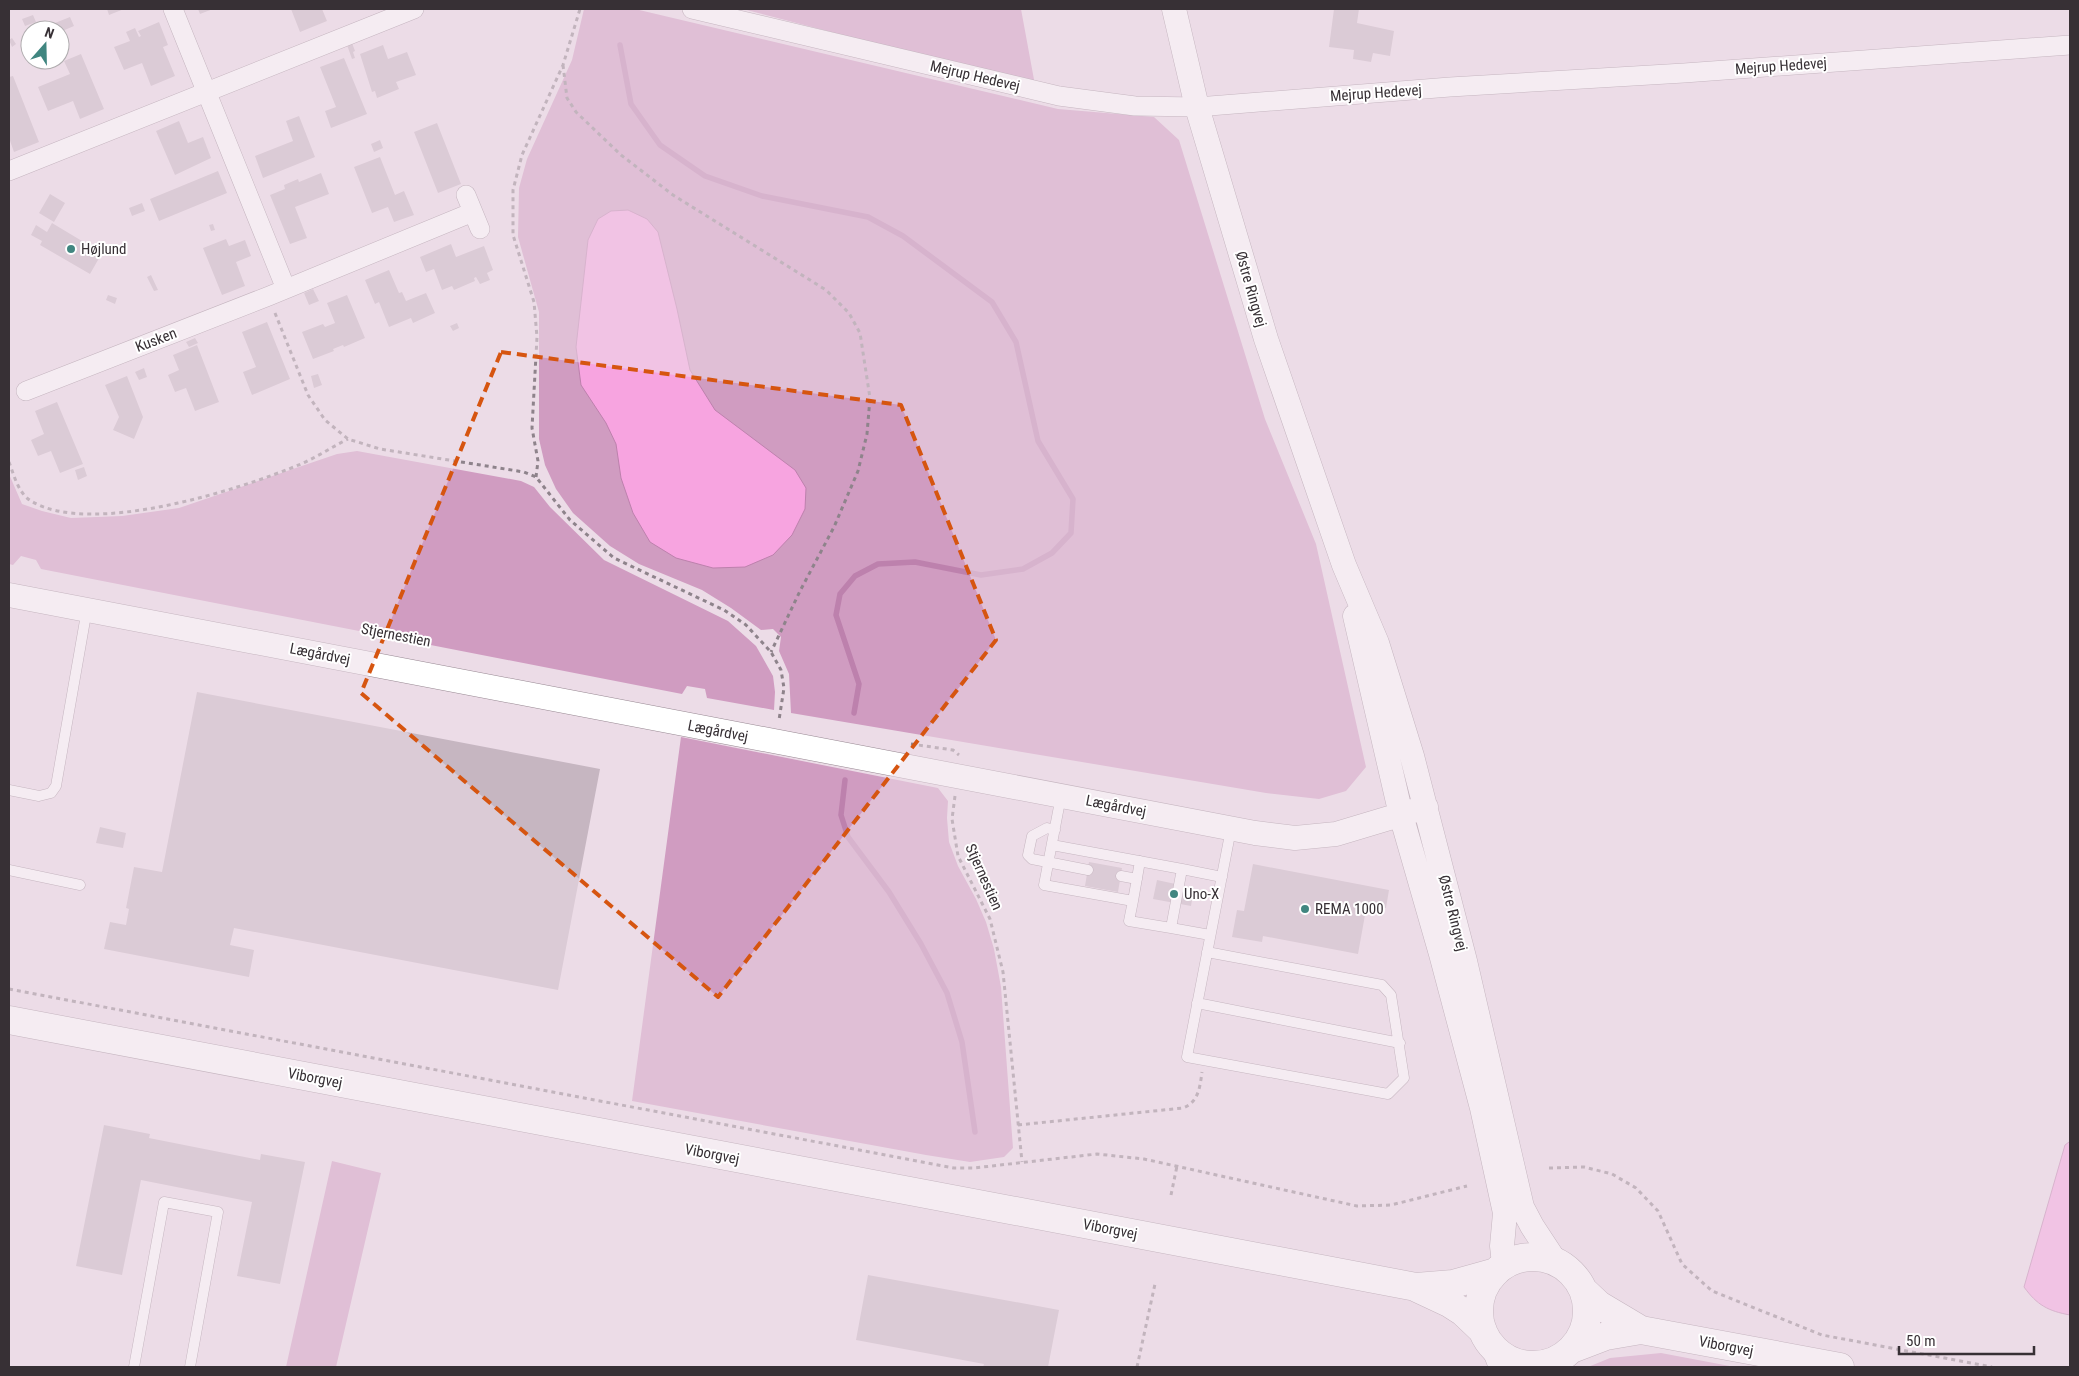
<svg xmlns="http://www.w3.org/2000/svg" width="2079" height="1376" viewBox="0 0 2079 1376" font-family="'Roboto Condensed',sans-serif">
<rect width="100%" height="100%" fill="#ecdce7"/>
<path fill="#d09cc1" d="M584,9H635L1058,109L1154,117L1179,140L1265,419L1316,544L1366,767L1346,791L1319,799L1266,793L791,713L789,674L779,651L781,637L773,629L761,630L731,608L702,590L639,564L610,546L573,513L556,489L545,465L539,439V312L518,237L519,188L527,159L572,60Z
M743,9H1021L1035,85Z
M357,451L521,481L534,487L550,507L604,560L728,621L756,646L773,676L775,692L774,710L707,698L705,689L687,686L682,694L41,569L36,560L21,556L13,565L9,564V474L22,504L42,511L71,518L122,516L179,508L337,454Z
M681,737L938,788L948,801L947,818L949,842L958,866L976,899L986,922L994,949L1001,987L1013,1148L1004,1157L970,1162L926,1155L632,1101Z
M332,1161L381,1173L336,1367H286Z
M1661,1353L1735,1367H1588L1610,1358Z"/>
<path fill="#f7a4e0" stroke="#bd81ad" d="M628,210L647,219L658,232L677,309L690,370L715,410L795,470L806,488L805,509L792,535L773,555L745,567L713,568L676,558L650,542L633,513L621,478L616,444L606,423L581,385L576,347L588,240L598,219L611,211Z
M2069,1142H2070V1315C2048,1311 2037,1305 2024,1287L2065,1145Z"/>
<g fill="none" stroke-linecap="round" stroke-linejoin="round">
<path stroke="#bd81ad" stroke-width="5.5" d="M620,45L631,104L660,145L705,176L762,196L868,217L903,236L992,302L1016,342L1038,441L1073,499L1071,533L1052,553L1023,569L981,575L915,562L878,564L855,576L840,594L836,615L859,684L854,713
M845,780L841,815L848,837L889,892L921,944L947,993L962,1042L975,1132"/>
</g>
<path fill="#c6b6c1" d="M107,9H124L109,15Z
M198,9H213L200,14Z
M291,9H322L327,21L300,32Z
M1334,9H1359L1357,23L1394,31L1390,56L1373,53L1371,62L1353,59L1354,50L1329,47Z
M33,15L36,22L25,26L22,19Z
M70,17L74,26L60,32L58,30L55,23Z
M159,22L168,45L163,47L175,76L151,86L142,63L124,70L114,47L130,41L126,32L135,28L139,37L141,36L138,31Z
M12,38L16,44L12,47L9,40Z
M352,43L355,51L353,52L355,58L352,59L347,45Z
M383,45L388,59L407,52L416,75L396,82L399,89L377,98L375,91L372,92L360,54Z
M81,54L104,109L80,119L73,101L48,111L38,87L70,74L64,61Z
M344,58L367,114L331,128L325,111L336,107L320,67Z
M13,76L39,142L14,152L9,138V77Z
M299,116L315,157L263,178L255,156L293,141L286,121Z
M179,121L188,143L203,137L211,158L175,175L156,131Z
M437,123L461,184L438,193L414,132Z
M380,140L383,148L374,152L371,144Z
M380,157L395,195L404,191L414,215L394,222L388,207L372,213L354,167Z
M218,171L227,193L159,221L150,199Z
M321,173L329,194L295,207L307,238L290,244L270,195L285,189L284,185L298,179L299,182Z
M50,194L65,203L54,222L39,213Z
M142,203L145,211L132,216L129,208Z
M52,223L102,253L90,274L40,245L42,241L31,235L36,225L47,232Z
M213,224L215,230L211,231L209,225Z
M226,239L229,246L245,240L251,256L236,262L245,286L222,295L203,248Z
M451,244L456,257L484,246L493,270L487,273L490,280L480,284L476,277L474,278L475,281L454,290L452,286L442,290L434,269L426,272L420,257Z
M389,270L399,293L402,292L406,301L426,293L435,313L413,323L411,318L389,327L379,302L375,304L365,280Z
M151,275L158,290L154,291L147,277Z
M313,289L319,301L309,305L304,293Z
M108,295L117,298L115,304L106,300Z
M347,295L365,338L344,347L343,345L333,349L334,351L313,359L302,332L323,324L325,327L335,323L327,303Z
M267,322L290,379L252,395L243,372L256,367L242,332Z
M457,323L459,328L453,331L450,326Z
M195,338L198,343L189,347L186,342Z
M197,345L219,402L195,411L186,388L175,392L168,375L179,370L173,355Z
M144,368L147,377L139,380L135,372Z
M318,374L322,385L314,388L311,376Z
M127,376L143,417L134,439L113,430L119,417L105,385Z
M57,402L83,464L60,473L51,451L38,456L31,440L44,434L35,411Z
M84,467L87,476L78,480L75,470Z
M197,692L600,769L558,990L234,928L230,945L254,950L249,977L104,949L110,922L126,925L129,909L126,908L134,867L162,872Z
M100,827L126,833L123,848L96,843Z
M1089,862L1122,868L1118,892L1085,886Z
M1253,864L1389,890L1386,908L1367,904L1358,954L1263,936L1262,942L1232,937L1237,910L1244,911Z
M1157,880L1194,888L1191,906L1153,899Z
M104,1125L150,1134L149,1138L260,1160L261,1154L305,1162L280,1284L237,1276L252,1202L141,1180L122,1275L76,1266Z
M868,1275L1059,1310L1048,1367H983L984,1364L856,1340Z"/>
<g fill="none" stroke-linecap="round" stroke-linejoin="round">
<g stroke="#968791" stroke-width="11">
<path id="service" d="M9,790L39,796L51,793L56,786L87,609
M1061,796L1044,885L1133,901L1140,861
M1055,830L1047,828L1032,836L1028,855L1032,859L1088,870
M1052,845L1182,869L1171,928L1129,921L1133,901
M1182,869L1222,877
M9,870L80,885
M1121,876L1137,879
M1171,928L1210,935
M1207,952L1382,985L1391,995L1404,1078L1388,1094L1187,1057C1201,981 1217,905 1231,829
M1197,1003L1400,1043
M134,1367L164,1202L218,1212L190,1367"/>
</g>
<g stroke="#968791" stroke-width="20">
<path id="minor" d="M173,9L286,289
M692,9L1059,96L1135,106L1197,107L1450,87L1684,73L2070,45
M9,171L414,9
M466,195L480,229
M26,391L269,296L473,212"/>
</g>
<g stroke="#968791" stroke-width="25">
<path id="tertiary" d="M1174,9L1197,107L1266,339L1344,565L1377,643L1412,756L1465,961L1522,1207L1532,1226L1555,1261
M9,595L1255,833L1295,838L1336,834L1426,807
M1355,616L1401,815L1441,954L1482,1108L1505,1213L1502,1246L1504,1264
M1494,1349L1501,1367
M1549,1367L1554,1362"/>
</g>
<g stroke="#968791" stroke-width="29">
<path id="primary" d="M9,1020L1416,1287L1453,1284L1496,1272
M1479 1311a54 54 0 1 1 108 0a54 54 0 1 1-108 0Z
M1417,1288L1449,1303L1463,1312L1483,1331
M1583,1290L1599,1305L1641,1330
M1572,1349L1606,1336L1641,1330L1840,1367"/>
</g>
<path stroke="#8e838b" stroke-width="3" stroke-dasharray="4 4" stroke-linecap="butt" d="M563,65L567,98L576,112L621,155L673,195L826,290L849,313L860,333L870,398L867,434L858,471L834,527L800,591L771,652
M275,313L308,395L325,420L348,439L380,449L524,472L536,477L570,520L614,558L724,610L746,625L771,652L781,670L784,688L779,720
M9,462C14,475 18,493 31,501C91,537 239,490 301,464C317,457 332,447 348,439
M536,477L538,461L532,428L537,337L534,302L513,235V190L522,155L563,65L580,9
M911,744L953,750L959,755
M955,796L952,819L958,856L990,919L1003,972L1022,1162
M9,989L954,1168H974L1097,1154L1144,1159L1357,1206L1391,1205L1467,1186
M1018,1125L1183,1108C1199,1102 1200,1086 1202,1072
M1549,1168L1584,1167L1612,1174L1636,1188L1658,1211L1682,1264L1712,1291L1822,1335L1992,1367
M1171,1195L1177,1166
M1137,1367L1155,1284"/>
<use href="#service" stroke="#fff" stroke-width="10"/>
<use href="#minor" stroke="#fff" stroke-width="19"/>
<use href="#tertiary" stroke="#fff" stroke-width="24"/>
<use href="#primary" stroke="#fff" stroke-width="28"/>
</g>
<path d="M0 0H2079V1376H0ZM501,352L901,405L996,640L718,997L361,693Z" fill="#ecdce7" fill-opacity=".55" fill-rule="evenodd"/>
<path fill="none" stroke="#d65510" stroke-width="4" stroke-dasharray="10 6" stroke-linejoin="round" d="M501,352L901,405L996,640L718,997L361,693Z"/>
<g fill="#408680" stroke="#fff" stroke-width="2">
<circle cx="71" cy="249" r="5"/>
<circle cx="1174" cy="894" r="5"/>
<circle cx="1305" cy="909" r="5"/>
</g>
<g text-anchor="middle" stroke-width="4" stroke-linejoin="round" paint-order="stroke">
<g font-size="15" fill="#373035" stroke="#fff">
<text transform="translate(1781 66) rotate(-4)" y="5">Mejrup Hedevej</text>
<text transform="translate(975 76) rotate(13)" y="5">Mejrup Hedevej</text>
<text transform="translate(1376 93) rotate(-4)" y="5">Mejrup Hedevej</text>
<text transform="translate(1251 289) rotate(74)" y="5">Østre Ringvej</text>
<text transform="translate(156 340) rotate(-21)" y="5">Kusken</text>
<text transform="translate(396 635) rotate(11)" y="5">Stjernestien</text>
<text transform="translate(320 654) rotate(11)" y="5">Lægårdvej</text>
<text transform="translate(718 731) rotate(11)" y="5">Lægårdvej</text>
<text transform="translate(1116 806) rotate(11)" y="5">Lægårdvej</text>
<text transform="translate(984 877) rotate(66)" y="5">Stjernestien</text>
<text transform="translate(1453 913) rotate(76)" y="5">Østre Ringvej</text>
<text transform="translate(315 1078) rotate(11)" y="5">Viborgvej</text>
<text transform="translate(712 1154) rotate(11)" y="5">Viborgvej</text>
<text transform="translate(1110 1229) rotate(11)" y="5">Viborgvej</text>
<text transform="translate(1726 1346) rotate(11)" y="5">Viborgvej</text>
</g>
<g font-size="15" fill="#373035" stroke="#fff" text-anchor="start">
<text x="81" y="254">Højlund</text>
<text x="1184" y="899">Uno-X</text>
<text x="1315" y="914">REMA 1000</text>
</g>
</g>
<rect width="2079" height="1376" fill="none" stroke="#373035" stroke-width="20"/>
<g transform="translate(45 45) rotate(20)"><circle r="24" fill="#ffffff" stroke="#afacae"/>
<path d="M0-4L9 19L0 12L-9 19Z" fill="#408680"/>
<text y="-8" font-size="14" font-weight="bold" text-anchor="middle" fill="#373035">N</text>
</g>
<path d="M1899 1346v8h135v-8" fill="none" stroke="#373035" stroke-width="2.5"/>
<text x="1906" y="1346" font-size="15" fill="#373035" stroke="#ffffff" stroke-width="4" paint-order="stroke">50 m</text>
</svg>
